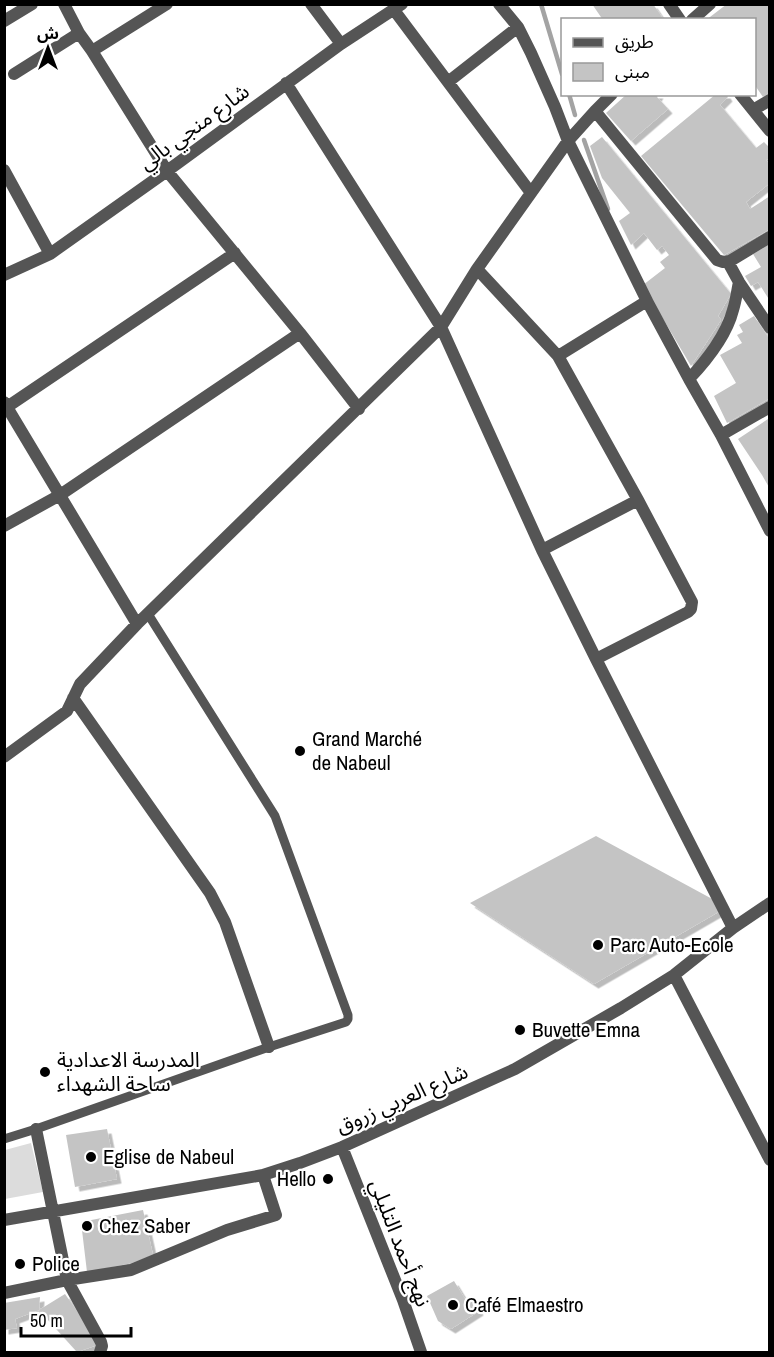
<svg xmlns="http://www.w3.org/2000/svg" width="774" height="1357" viewBox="0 0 774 1357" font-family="'Archivo Narrow','Noto Sans Arabic',sans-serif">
<defs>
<filter id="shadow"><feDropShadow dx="4.5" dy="4.5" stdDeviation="0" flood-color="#0004"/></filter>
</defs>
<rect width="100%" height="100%" fill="#fff"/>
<path fill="#dcdcdc" d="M31,1143L43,1192L5,1199V1150Z"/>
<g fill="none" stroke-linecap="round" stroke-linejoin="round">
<path stroke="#a3a3a3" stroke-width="4.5" d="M541,4L562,74
M569,94L575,115
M584,140L608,209"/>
</g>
<path fill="#c4c4c4" filter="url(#shadow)" d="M592,4H653L664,20H603Z
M727,4H770V92L763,97L754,84V20H706Z
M627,94H659L657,97L668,109L631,141L606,113Z
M716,94H726L728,97L720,105L756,148L764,142L770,148V158L766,160L770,164V183L746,202L750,209L770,196V229L724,255L641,156Z
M602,137L731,294L718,316L721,320L691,366L643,285L665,268L660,262L669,255L662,246L657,250L644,233L631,245L619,221L630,213L602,178L590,146Z
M770,244V301L758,282L751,286L745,276L761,267L753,254Z
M754,316L770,340V398L727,423L714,396L736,383L720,355L742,343L737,335L743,332L739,325Z
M768,419L770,421V489L762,475L738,439Z
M596,836L727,907L594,984L470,903Z
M107,1129L117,1179L75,1187L66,1135Z
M143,1210L153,1255L132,1263L87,1272L81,1222Z
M454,1281L465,1299L470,1297L479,1311L451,1329L438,1321L427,1296Z
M65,1294L100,1344L77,1352L39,1310Z
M40,1297L39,1310L15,1319L17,1328L4,1330V1303Z"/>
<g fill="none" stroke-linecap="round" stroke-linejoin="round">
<path stroke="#555" stroke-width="9" d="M4,1139L36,1129L269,1047L346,1022L348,1019V1015L275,816L148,614"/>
<path stroke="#555" stroke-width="12" d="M64,4L79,33L92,51L167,171L300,333L359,409
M311,4L341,44
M499,4L518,27L531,53L555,107L568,141L647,301L558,356
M669,4L680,20
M394,10L531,193
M692,20L710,4
M4,21L32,4
M92,51L167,4
M14,74L79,33
M448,82L518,27
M286,83L441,327L542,550L596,659L733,928
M740,94L770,131
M753,110L770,100
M595,111L717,260L723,262L730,261L770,237
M4,170L50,254
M728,262L739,282L770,328
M477,269L558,356L638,500L692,602L691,609L688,612L596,659
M4,275L50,254L167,171L341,44L402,4
M739,282C737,291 736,301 733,310C727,334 706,361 689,379L721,435L770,531
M647,301L689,379
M4,402L137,624
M7,407L235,253
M721,435L770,407
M4,526L60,495L300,333
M542,550L638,500
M73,698L210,893L225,922L269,1047
M4,757L67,711L80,684L137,624L441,327L477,269L568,141L595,111L612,94
M674,975L770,1160
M36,1129L67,1280L101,1342L102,1346L100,1352
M342,1147L403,1300L421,1352
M4,1220L263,1175L300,1163L342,1147L515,1069L621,1008L674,975L733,928L770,903
M4,1293L67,1280L131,1270L227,1230L276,1215L263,1175"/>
</g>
<g fill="#000" stroke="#fff" stroke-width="2">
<circle cx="300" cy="751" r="6"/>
<circle cx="598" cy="945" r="6"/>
<circle cx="520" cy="1030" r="6"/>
<circle cx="45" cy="1072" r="6"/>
<circle cx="91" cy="1157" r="6"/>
<circle cx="328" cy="1179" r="6"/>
<circle cx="87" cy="1226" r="6"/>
<circle cx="20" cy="1264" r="6"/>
<circle cx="453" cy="1305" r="6"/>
</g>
<g text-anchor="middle" stroke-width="4.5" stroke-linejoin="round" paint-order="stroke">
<g font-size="21" fill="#000" stroke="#fff">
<text transform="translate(194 127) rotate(-36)" y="7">شارع منجي بالي</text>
<text transform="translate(402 1099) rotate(-24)" y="7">شارع العربي زروق</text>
<text transform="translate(400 1243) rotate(69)" y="7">نهج أحمد التليلي</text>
</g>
<g font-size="21" fill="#000" stroke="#fff" text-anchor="start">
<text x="312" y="746">Grand Marché<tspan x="312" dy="24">de Nabeul</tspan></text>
<text x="610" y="952">Parc Auto-Ecole</text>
<text x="532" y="1037">Buvette Emna</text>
<text x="57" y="1067">المدرسة الاعدادية<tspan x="57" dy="24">ساحة الشهداء</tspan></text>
<text x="103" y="1164">Eglise de Nabeul</text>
<text x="316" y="1186" text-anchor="end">Hello</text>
<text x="99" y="1233">Chez Saber</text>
<text x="32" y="1271">Police</text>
<text x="465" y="1312">Café Elmaestro</text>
</g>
</g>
<rect width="774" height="1357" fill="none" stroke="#000000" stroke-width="12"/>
<rect x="561" y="18" width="195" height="78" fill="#ffffff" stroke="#999999" stroke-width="1.5"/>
<rect x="573" y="38" width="30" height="9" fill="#555555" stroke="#999999" stroke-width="1.5"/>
<text x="615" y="48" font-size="18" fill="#000000">طريق</text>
<rect x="573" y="63" width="30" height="18" fill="#c4c4c4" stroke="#999999" stroke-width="1.5"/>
<text x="615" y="78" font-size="18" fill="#000000">مبنى</text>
<g transform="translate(48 48)" stroke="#ffffff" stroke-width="4.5" paint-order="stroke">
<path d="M0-4.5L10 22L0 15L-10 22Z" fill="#000000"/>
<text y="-9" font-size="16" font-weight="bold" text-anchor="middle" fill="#000000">ش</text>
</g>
<path d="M21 1327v9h110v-9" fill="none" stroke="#000000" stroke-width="3"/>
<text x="30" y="1327" font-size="18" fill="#000000" stroke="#ffffff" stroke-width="4.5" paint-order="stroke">50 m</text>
</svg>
